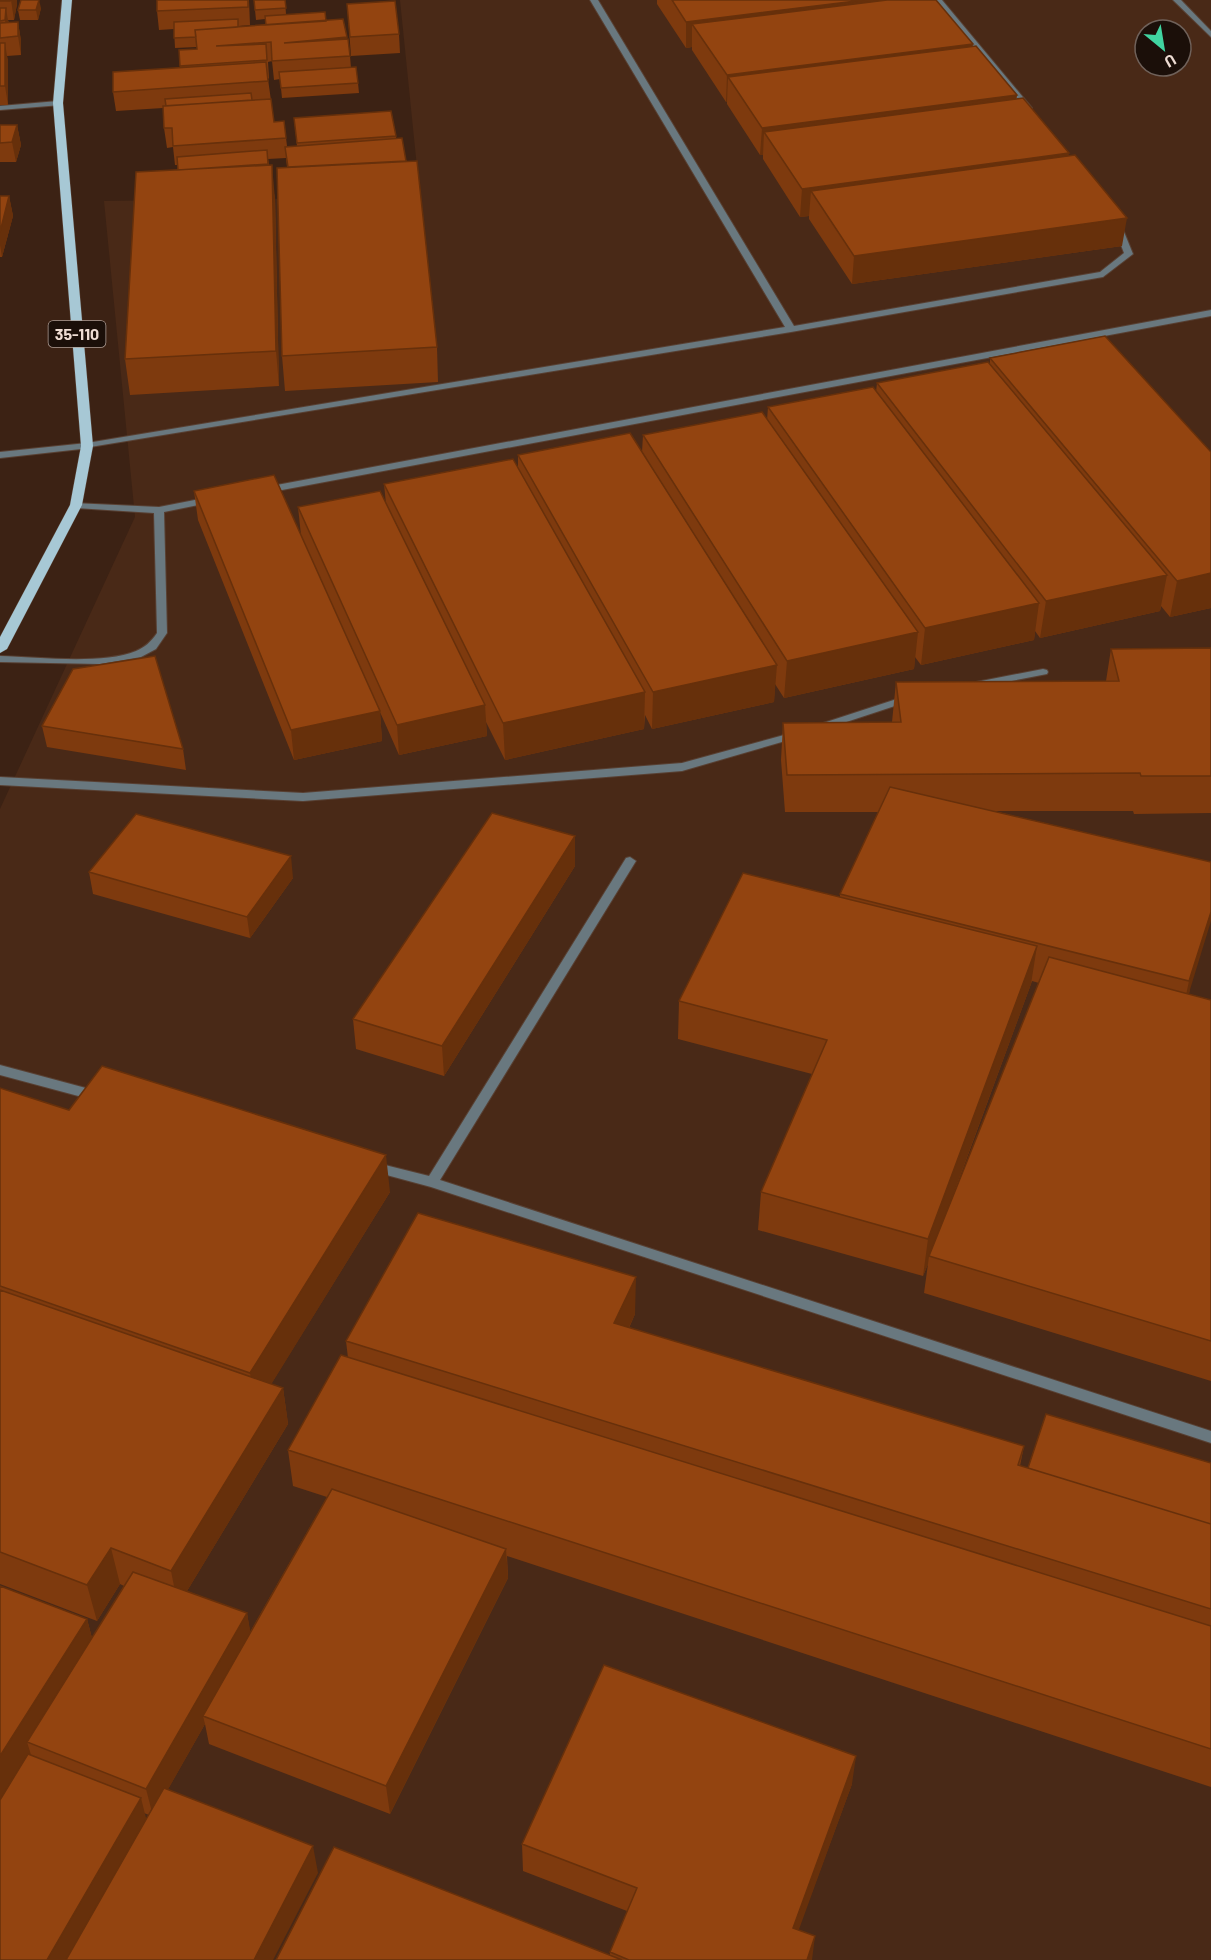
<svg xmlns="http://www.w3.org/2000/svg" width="1211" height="1960" viewBox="0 0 1211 1960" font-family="Barlow,sans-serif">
<rect width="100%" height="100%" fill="#3c2214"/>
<path fill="#492917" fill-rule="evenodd" d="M400,0H1211V1960H0V809L135,517L104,201L420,197ZM1145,30H1181V66H1145Z"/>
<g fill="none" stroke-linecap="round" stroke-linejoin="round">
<g stroke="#584033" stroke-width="2">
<path id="lane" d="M590,0H598L794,326L1100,272L1124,253L1114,227L1118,224L1122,227L1133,254L1103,277L791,332L84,448L82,446L87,443L785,327Z
M934,0H942L1032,108V112H1026Z
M1173,0H1181L1211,31V37Z
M58,101H61V105L0,110V106Z
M1211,310V316L266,493L261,490L266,487Z
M210,497L213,498V502L164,512L167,633L156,649L141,657L100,664L0,662V656C37,657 102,665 136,651C145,647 151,642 157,633L154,513L76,508L71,505L73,503L159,507Z
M1043,669L1047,670L1048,672L1047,674L976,688L971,685L976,682Z
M909,695L913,696L914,698L913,700L822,730H814L813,728L814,726Z
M795,732L800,735L799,737L682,771L303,801L0,785V777L303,793L682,763Z
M630,857L636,861L440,1180L1211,1431V1443L431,1187L368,1170L367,1167L368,1164L373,1162L429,1176L626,858Z
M0,1065L97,1091L101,1093L103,1096L101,1099L97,1101L0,1075Z"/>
</g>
<g stroke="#584033" stroke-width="2">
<path id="street" d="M87,443L92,446L90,448L0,458V452Z"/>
</g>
<g stroke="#584033" stroke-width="1">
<path id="primary" d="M62,0H72L63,103L93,446L82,505L7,649L0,653V637L70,505L81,446L53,103Z"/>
</g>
<use href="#lane" fill="#69787f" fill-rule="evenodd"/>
<use href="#street" fill="#69787f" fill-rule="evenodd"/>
<use href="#primary" fill="#a7c8d5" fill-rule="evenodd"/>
</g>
<path fill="#7e3a0e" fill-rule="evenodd" d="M0,0H17V4L14,20H8L9,23L18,22L21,41V55L7,56L8,62V105H0Z
M249,0L250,25L239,26V27L266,25L265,19L256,20L254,0H285L286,14L326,21L350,56L351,68L358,83L359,93L282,98L280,79L274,80L272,61L268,62L269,78L268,79L274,122L284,121L287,146H297L294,118L391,111L437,347L438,382L285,391L282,356L287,167L286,158L268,159L275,199L279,386L130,395L125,359L178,170L177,165H175L173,147L167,148L164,128L163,108L116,111L113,92L180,68L179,50L197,49V47L175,48L174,29L159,30L157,11Z
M657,0H936L972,46L1017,95L1016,99L1068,156L1122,246L852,284L809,219V216L800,217L763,159V155H760L727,104V102H726L692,50V47L686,48L657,4Z
M347,4L399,34L400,53L351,56Z
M41,8L38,20H20L18,10Z
M0,125H17L21,145L16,162H0Z
M0,196H9L13,216L2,257H0Z
M990,358L1211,452V608L1170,617L1161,606L1160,611L1040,638L1035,631L1034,640L921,665L915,657L914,669L784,698L775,684L774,702L652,729L645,715L644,729L505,760L486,722L487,736L399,755L380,712L382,741L294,760L198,520L194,491L301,535L298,507L386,504L384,484L518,468V455L642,452L643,435L767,420L768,407L876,392L877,383L990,364Z
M1211,648V813L1134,814L1133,811H994L1211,862L1189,994L1211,1000V1381L924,1293L928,1264L923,1276L758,1230L761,1192L812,1074L678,1039L679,1001L840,897V894L878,812H785L781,760L783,723L892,722L896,682L1106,681L1111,649ZM1032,981L1039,983L950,1204L1031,984Z
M42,726L183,749L186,770L47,747Z
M575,836V866L444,1076L356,1049L353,1019Z
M89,872L293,878L250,938L93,894Z
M0,1088L69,1110L390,1192L271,1384L283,1388L288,1424L187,1591L247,1613L250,1632L327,1497L293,1486L288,1450L348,1358L346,1341L635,1314L629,1328L1024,1446L1020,1466L1028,1468L1211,1463V1787L507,1556L508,1578L390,1814L209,1744L205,1724L168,1789L318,1873L0,1960V1586L87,1619L92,1638L124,1586L120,1584L97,1621L0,1584ZM144,1813L149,1815L146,1820Z
M852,1784L798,1930L812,1960H276L610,1955V1952L627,1911L523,1871L522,1844Z"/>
<path fill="#67300b" d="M11,0H17V4L14,20Z
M39,0L41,8L38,20L36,10Z
M864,0H928L692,24V47L686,48V22Z
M6,8L9,27L8,39L5,20Z
M18,22L21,41V55L18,36Z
M347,37L348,56L284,43Z
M5,43L8,62V105L5,86Z
M973,44L970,70L728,77L727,102H726L727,75Z
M1017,95L1013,122L764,132L763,155H760L762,128Z
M17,125L21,145L16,162L12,142Z
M1069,153L1065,180L811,191L809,216L800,217L802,189Z
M272,165L275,199L279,386L276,351Z
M9,196L13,216L2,257L0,245V232Z
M1127,218L1122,246L852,284L854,256Z
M1211,573V608L1170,617L1177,581Z
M1167,575L1160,611L1040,638L1046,601Z
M1039,603L1034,640L921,665L925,628Z
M918,632L914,669L784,698L787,661Z
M777,665L774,702L652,729L653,692Z
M645,692L644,729L505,760L503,723Z
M485,705L487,736L399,755L397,725Z
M380,711L382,741L294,760L291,730Z
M575,836V866L444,1076L442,1046Z
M291,856L293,878L250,938L247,917Z
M1211,912V921L1181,1019L1189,981Z
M1037,946L1031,984L930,1257L929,1256L928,1264L923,1276L928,1239Z
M386,1155L390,1192L256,1409L250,1373Z
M636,1277L635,1314L614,1360V1323Z
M283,1388L288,1424L178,1606L171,1571Z
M111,1548L120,1584L97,1621L87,1585Z
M506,1549L508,1578L390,1814L386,1786Z
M247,1613L252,1641L203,1716L205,1724L153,1816L146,1789Z
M87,1619L96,1654L27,1742L32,1758L0,1809V1756Z
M856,1756L852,1784L790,1954L793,1928Z
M141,1798L148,1826L71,1960H47Z
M313,1846L318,1873L273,1960H254Z
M815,1936L812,1960H807Z"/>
<path fill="#934410" stroke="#67300b" stroke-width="1.5" d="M0,0H11L10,1H0Z
M21,0H39L36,10H18Z
M157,0H248V7L157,11Z
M254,0H285L286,8L255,10Z
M672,0H864L686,22Z
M887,0H936L973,44L727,75L692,24Z
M395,1L399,34L350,37L347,4Z
M0,8H6L5,20L0,21Z
M325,12L326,21L266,25L265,16Z
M238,19V27L195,30L196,37L174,38V22Z
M343,19L347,37L284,43L348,39L350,56L272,61L271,42L216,46L266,44L267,60L180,66L179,50L197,49L195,30Z
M18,22V36L0,38V23Z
M0,43H5V86H0Z
M976,46L1017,95L762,128L728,77Z
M266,62L268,81L113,92V72Z
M356,67L358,83L281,88L279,72Z
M251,93L252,100L166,106L165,99Z
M1023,98L1069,153L802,189L764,132Z
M271,99L274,122L284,121L286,138L173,146L172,128H164L163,106Z
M391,111L396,136L297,143L294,118Z
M0,125H17L12,142L0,143Z
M402,138L406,161L288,167L285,147Z
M267,150L268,164L178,170L177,157Z
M1075,155L1127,218L854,256L811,191Z
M417,161L437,347L282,356L277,168Z
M272,165L276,351L125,359L136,172Z
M0,196H9L0,232Z
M1105,336L1211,452V573L1177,581L990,358Z
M988,362L1167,575L1046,601L877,383Z
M873,387L1039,603L925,628L768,407Z
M762,412L918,632L787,661L643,435Z
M630,433L777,665L653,692L518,455Z
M513,459L645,692L503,723L384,484Z
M274,475L380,711L291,730L194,491Z
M380,491L485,705L397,725L298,507Z
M1211,648V776H1141L1140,773L787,775L783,723L901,722L896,682L1119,681L1111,649Z
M155,656L183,749L42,726L73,669Z
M890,787L1211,862V912L1189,981L840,894Z
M492,813L575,836L442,1046L353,1019Z
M136,814L291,856L247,917L89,872Z
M743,873L1037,946L928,1239L761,1192L827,1040L679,1001Z
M1049,957L1211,1000V1341L929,1256Z
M102,1066L386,1155L250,1373L0,1286V1088L69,1110Z
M418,1213L636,1277L614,1323L1024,1446L1018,1465L1211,1524V1609L346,1341Z
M0,1290L283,1388L171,1571L111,1548L87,1585L0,1552Z
M341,1355L1211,1626V1749L288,1450Z
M1046,1414L1211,1463V1524L1028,1468Z
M332,1489L506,1549L386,1786L203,1716Z
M133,1572L247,1613L146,1789L27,1742Z
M0,1586L87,1619L0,1756Z
M604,1665L856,1756L793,1928L815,1936L807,1960H629L610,1952L637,1888L522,1844Z
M28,1754L141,1798L47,1960H0V1800Z
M164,1788L313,1846L254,1960H66Z
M334,1847L622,1960H276Z"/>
<g text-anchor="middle" stroke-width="4.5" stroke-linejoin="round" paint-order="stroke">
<rect fill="#1b0f09" stroke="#af9e96" stroke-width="1.5" x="48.5" y="321" width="57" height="26" rx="4.5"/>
<g font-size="16" font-weight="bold" fill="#eedcd3">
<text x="77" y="340">35-110</text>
</g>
</g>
<g transform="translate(1163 48) rotate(150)"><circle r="28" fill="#1b0f09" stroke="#6f615a" stroke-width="1.5"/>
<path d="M0-4.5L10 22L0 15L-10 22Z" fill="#41d4a1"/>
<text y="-9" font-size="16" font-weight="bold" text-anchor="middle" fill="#eedcd3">U</text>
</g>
</svg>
